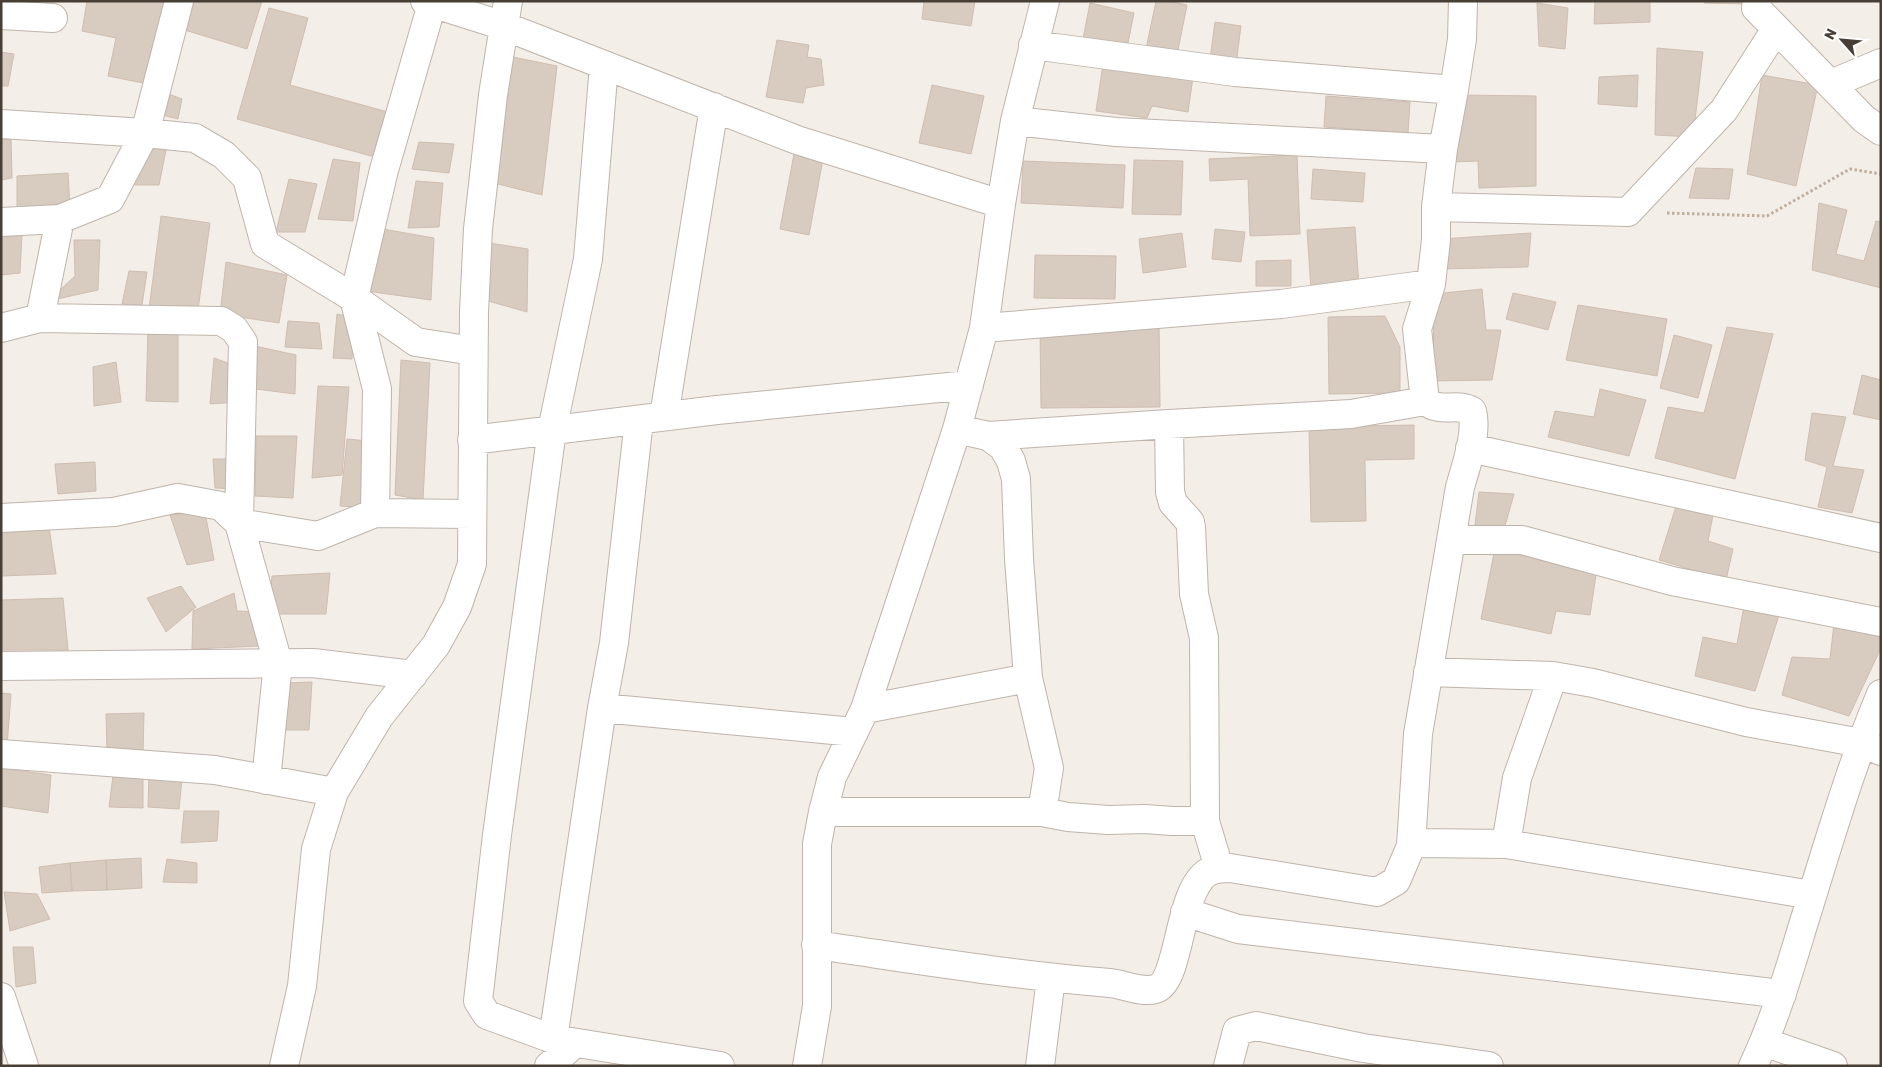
<svg xmlns="http://www.w3.org/2000/svg" width="1882" height="1067" viewBox="0 0 1882 1067" font-family="Rubik,sans-serif">
<rect width="100%" height="100%" fill="#f4eee8"/>
<path fill="#d8cbc0" stroke="#d0beb0" d="M87,1H165L148,84L108,76L116,38L82,31Z
M183,1H262L247,49L175,27Z
M924,1H975L971,26L922,19Z
M1156,1H1167L1187,5L1177,55L1146,49Z
M1595,1H1650V22L1594,24Z
M1704,1H1747V4L1704,3Z
M1090,3L1134,13L1126,53L1082,44Z
M1537,3L1568,8L1565,49L1539,46Z
M269,8L308,18L290,85L395,114L382,159L237,119Z
M1215,22L1241,26L1235,72L1210,59Z
M777,40L809,45L807,57L821,59L824,85L806,88L803,103L766,97Z
M1657,48L1703,52L1693,137L1655,135Z
M1,52L14,54L8,86H1Z
M503,55L557,66L542,195L486,181Z
M1103,64L1193,77L1188,112L1152,106L1147,118L1096,111Z
M1638,75L1637,107L1598,104L1599,77Z
M1762,75L1818,85L1796,186L1747,174Z
M932,85L984,96L971,154L919,143Z
M163,92L182,99L178,119L158,114Z
M1461,95L1536,96V186L1479,188L1478,161L1452,162Z
M1326,96L1410,102L1408,133L1324,127Z
M11,139L12,178L1,180V140Z
M419,142L454,144L449,173L412,169Z
M127,146L166,150L159,185H123Z
M794,154L823,159L809,235L780,229Z
M1297,155L1300,234L1250,236L1248,179L1210,181L1209,159Z
M333,159L360,163L353,221L318,219Z
M1134,160L1183,161L1181,215L1132,214Z
M1023,161L1125,165L1123,208L1021,203Z
M1696,168L1733,169L1729,199L1689,198Z
M1313,169L1365,173L1363,202L1311,199Z
M68,173L70,207L17,211V176Z
M289,179L317,184L305,232H276Z
M416,181L443,183L439,227L408,228Z
M1819,203L1847,210L1836,254L1864,261L1876,221L1881,222V288L1812,270Z
M161,216L210,223L198,310L149,309Z
M1355,227L1359,287L1311,290L1307,230Z
M377,228L434,238L431,300L366,291Z
M1215,229L1245,232L1241,262L1212,259Z
M1182,233L1186,267L1143,273L1139,239Z
M1531,233L1528,267L1440,269L1441,239Z
M22,234L20,273L1,275V235Z
M74,240H100L98,290L48,301L75,276Z
M483,242L528,249L527,312L481,299Z
M1035,255L1116,256L1115,299L1034,298Z
M1291,260V286H1256V261Z
M226,262L287,275L279,323L220,314Z
M129,271L147,272L142,305L122,304Z
M1482,289L1486,330H1501L1492,380L1433,381L1434,294Z
M1513,293L1556,302L1548,330L1506,319Z
M1578,305L1667,319L1657,376L1566,360Z
M337,314L354,318L352,359L333,358Z
M1385,316L1400,347V393L1329,394L1328,317Z
M288,321L319,323L322,349L285,347Z
M1159,325L1160,407L1041,408L1040,326Z
M1727,327L1773,334L1735,479L1655,458L1668,407L1704,413Z
M148,329H178V402L146,401Z
M1674,335L1712,345L1698,398L1660,388Z
M255,346L296,355L295,394L248,388Z
M214,358L239,367V402L210,404Z
M401,360L430,363L423,500L395,495Z
M116,362L121,402L94,406L93,367Z
M1862,375L1881,380V420L1853,414Z
M318,386L349,387L342,475L312,478Z
M1600,389L1646,400L1629,456L1548,437L1555,411L1594,417Z
M1812,413L1846,417L1833,466L1864,470L1852,513L1818,507L1827,467L1805,460Z
M1414,425V459L1365,460L1366,521L1311,522L1309,427Z
M256,436H297L293,498L255,496Z
M347,439L369,441L370,508L340,506Z
M213,459H237L238,489L215,488Z
M95,462L96,491L58,494L55,464Z
M1479,492L1514,494L1503,533L1475,525Z
M1678,500L1714,510L1708,541L1733,549L1726,580L1659,560Z
M205,512L214,560L187,565L170,515Z
M49,527L56,574L1,576V531Z
M1495,548L1596,575L1590,615L1556,611L1551,634L1481,619Z
M330,573L326,614H269L272,576Z
M181,586L196,607L166,632L147,598Z
M234,593L237,611L262,612L260,646L192,649L193,611Z
M63,598L68,650H1V600Z
M1744,606L1779,615L1755,691L1695,676L1703,637L1737,644Z
M1834,623L1881,629V648L1849,716L1782,695L1792,657L1830,659Z
M312,682L309,730H278L283,683Z
M1,693L11,694L7,746L1,745Z
M144,713L143,754L107,751L106,714Z
M1,768L51,775L48,813L1,806Z
M149,775L182,779L179,809L148,807Z
M113,776L143,779V808L109,807Z
M184,811H219L217,841L181,843Z
M141,858L142,888L107,890L106,860Z
M167,859L197,863V883L163,882Z
M106,860L107,890L72,891L70,863Z
M70,863L72,891L42,893L39,867Z
M4,892L37,894L50,919L10,931Z
M13,947H33L36,983L16,987Z"/>
<g fill="none" stroke-linecap="round" stroke-linejoin="round">
<g stroke="#bfb4aa" stroke-width="30">
<path id="street" d="M179,1L145,133L110,199L60,219L40,318L221,321L234,329L243,342L239,523L278,663L266,780
M425,1L504,26L797,140L1001,204
M1757,1L1756,8L1864,119L1881,131
M1,15L53,18
M1033,45L1235,72L1454,90
M604,65L588,259L552,430L497,835L478,1001L487,1015L553,1039L720,1066
M1831,84L1881,63
M1015,121L1116,132L1443,149
M1,124L145,133L195,138L224,155L247,178L265,244L354,298L416,342L473,351
M1436,207L1628,212L1724,110L1776,29
M1,222L60,219
M1,328L40,318
M984,328L1281,304L1431,284
M664,416L714,107
M1169,424L1170,492L1173,503L1190,522L1191,527L1194,594L1204,638L1205,821L1219,868
M957,429L988,436L1003,447L1011,461L1016,479L1019,559L1028,678L1049,768L1042,812L1068,817L1108,820L1145,819L1172,821H1205
M988,436L1169,424L1351,414L1425,401
M472,440L717,410L969,385
M1470,448L1881,538
M375,513L377,389L354,298L384,170L432,4
M1,518L114,512L178,498L221,506L239,523L318,536L375,513L472,514
M1452,540H1522L1672,581L1881,622
M1,666L313,663L413,675
M1428,672L1553,676L1593,683L1746,722L1861,743L1881,751
M602,708L854,732
M865,709L1028,678
M1,754L215,770L334,792
M823,812H1042
M1506,844L1517,778L1553,676
M1411,846L1420,843L1506,844L1812,895
M1185,912L1238,929L1782,994
M816,945C914,959 1011,975 1110,983C1123,984 1141,993 1155,989C1181,982 1177,892 1208,872C1215,868 1222,868 1230,868L1377,892L1396,881L1411,846L1418,734L1460,487C1466,466 1478,432 1472,411C1457,402 1442,414 1425,401L1417,329L1431,284L1436,240V207L1443,149L1454,90L1462,39L1463,1
M1,997L24,1066
M553,1039L602,708L614,643L639,420
M1764,1042L1833,1066
M284,1066L302,986L316,849L334,792L379,717L436,645L457,607L472,564L474,312L478,229L493,95L508,1
M549,1066L575,1043
M807,1066L817,1006V844L823,812L832,777L865,709L957,429L984,328L1001,204L1015,121L1045,1
M1040,1066L1051,978
M1228,1066L1237,1031L1256,1026L1363,1048L1489,1066
M1753,1066C1775,1020 1789,971 1804,922C1828,845 1850,768 1881,694"/>
</g>
<path stroke="#c1ad9b" stroke-width="3" stroke-dasharray="2.5 2.5" stroke-linecap="butt" d="M1667,213L1767,216L1850,169L1881,174"/>
<use href="#street" stroke="#fff" stroke-width="28"/>
</g>
<rect width="1882" height="1067" fill="none" stroke="#473e36" stroke-width="5"/>
<g transform="translate(1842 40) rotate(297)" stroke="#ffffff" stroke-width="4" paint-order="stroke">
<path d="M0-4L9 19L0 12L-9 19Z" fill="#473e36"/>
<text y="-8" font-size="14" font-weight="bold" text-anchor="middle" fill="#473e36">N</text>
</g>
</svg>
